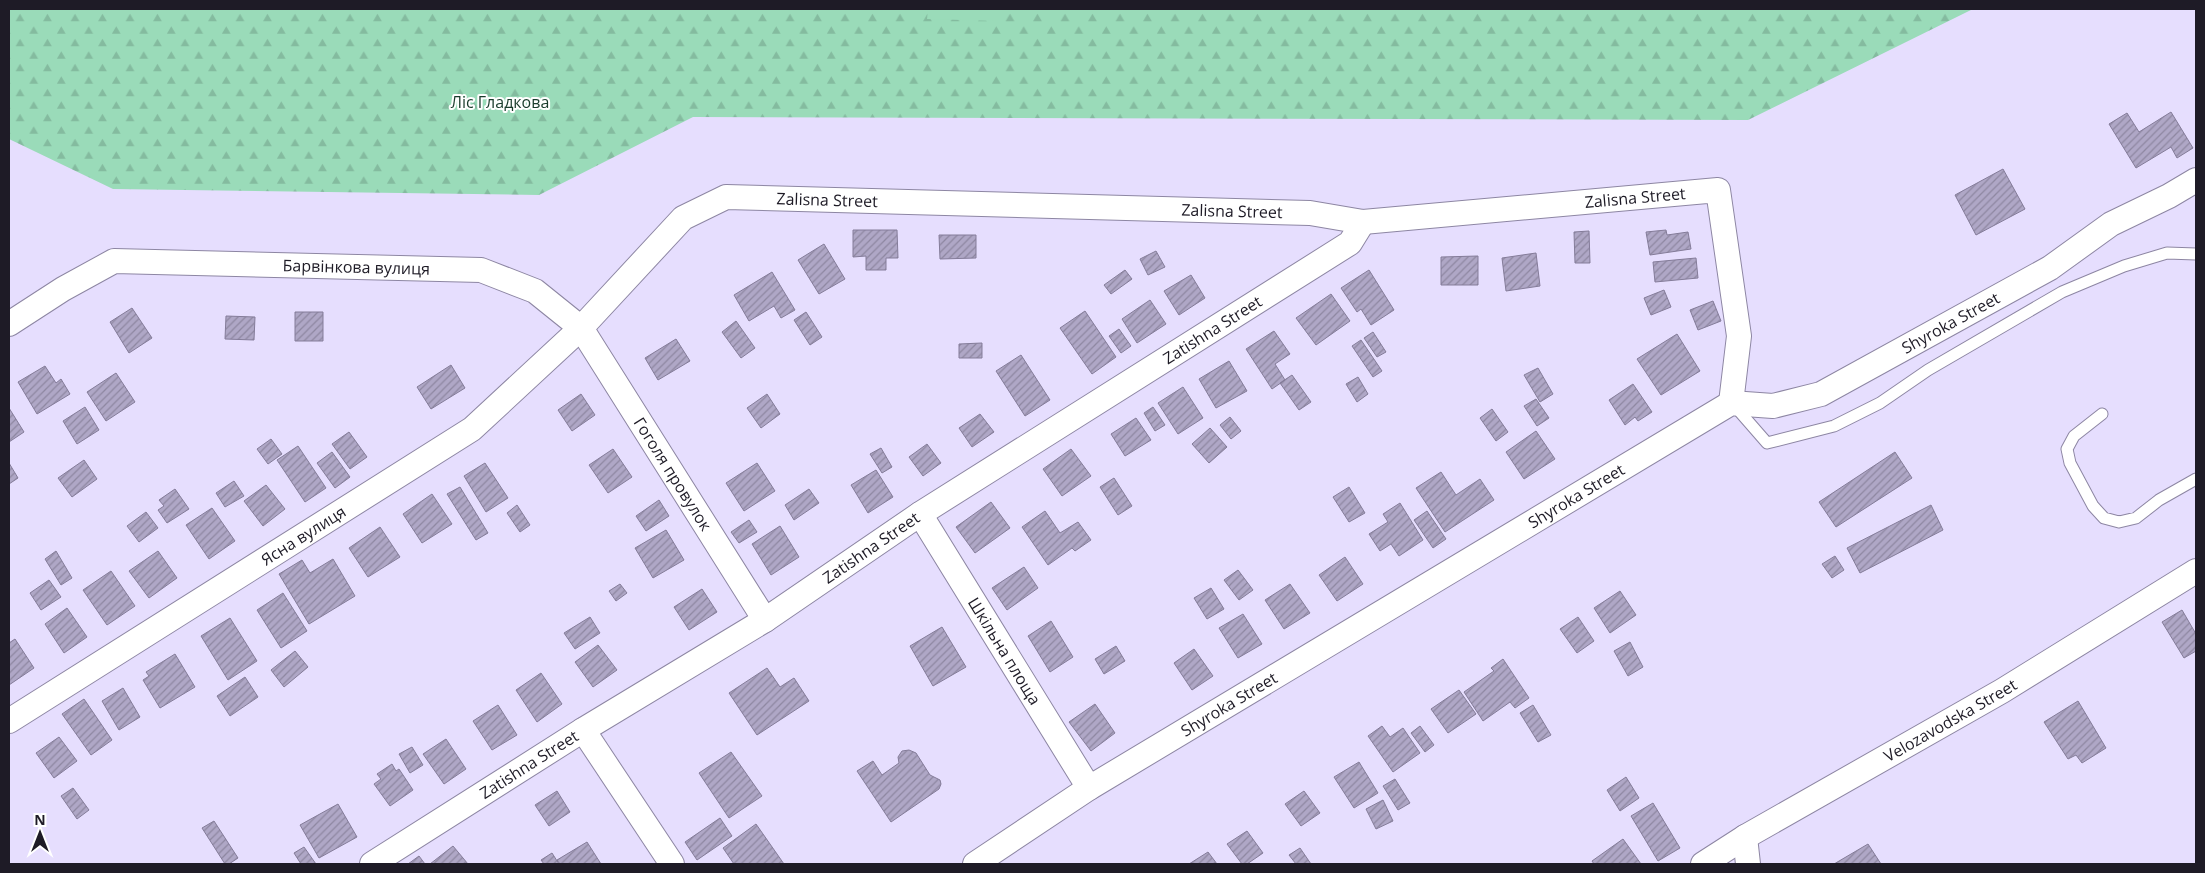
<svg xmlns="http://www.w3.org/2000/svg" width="2205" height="873" viewBox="0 0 2205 873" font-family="'Open Sans',sans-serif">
<defs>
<pattern id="forest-firs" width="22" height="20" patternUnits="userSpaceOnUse" patternTransform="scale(1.25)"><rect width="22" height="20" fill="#9adbb9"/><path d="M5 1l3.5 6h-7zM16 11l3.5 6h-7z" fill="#84bb9f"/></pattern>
<pattern id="building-hatch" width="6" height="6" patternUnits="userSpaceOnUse" patternTransform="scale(1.25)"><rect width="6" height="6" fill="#afa7c6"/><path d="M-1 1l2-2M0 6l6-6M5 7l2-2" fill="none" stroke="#8e87a1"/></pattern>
</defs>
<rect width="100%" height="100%" fill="#e6defe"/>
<path fill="url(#forest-firs)" d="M9,9H1973L1748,120L693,117L539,195L113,189L9,139Z"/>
<path fill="#9adbb9" d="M928,9H996V21L927,19Z"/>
<path fill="url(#building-hatch)" stroke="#847c99" d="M2171,112L2193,148L2177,158L2171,147L2136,168L2109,124L2127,113L2139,132Z
M2003,169L2025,209L1976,235L1955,195Z
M853,230H897L898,258H886V270H866V256L853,257Z
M1666,230L1667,235L1688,232L1691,249L1650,255L1646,232Z
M1589,231L1590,263H1575L1574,232Z
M939,235H976V258L940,259Z
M824,244L845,279L819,294L798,260Z
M1156,251L1165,267L1148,275L1140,259Z
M1536,253L1540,286L1506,291L1502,258Z
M1478,256V285H1441V257Z
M1696,258L1698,278L1655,282L1653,262Z
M1125,270L1132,279L1111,294L1104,285Z
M1369,270L1394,310L1371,325L1361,309L1357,312L1341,288Z
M772,272L795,310L781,318L774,306L749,321L734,295Z
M1191,275L1205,298L1179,315L1164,291Z
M1664,290L1671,307L1651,315L1644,298Z
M1331,294L1350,321L1316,345L1296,318Z
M1150,300L1166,324L1137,343L1122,319Z
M1713,301L1721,321L1698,330L1690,310Z
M132,308L152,338L129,353L110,322Z
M1085,311L1116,357L1092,374L1060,328Z
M295,312H323V341H295Z
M806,312L822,337L810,345L794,320Z
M226,316L255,317L254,340L225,339Z
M736,321L755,348L741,358L722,332Z
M1119,329L1131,346L1121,353L1109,336Z
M1274,331L1290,354L1275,364L1285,380L1272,389L1246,349Z
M1373,332L1386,352L1377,357L1364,338Z
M1677,334L1700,371L1661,395L1637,359Z
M676,339L690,361L658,380L645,358Z
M1361,340L1382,371L1373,377L1352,346Z
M982,343V358H959V344Z
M1021,355L1050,400L1025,416L996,371Z
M1229,361L1247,391L1216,408L1199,379Z
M451,365L465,388L431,409L417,387Z
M45,366L56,383L61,379L70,394L37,414L18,382Z
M1538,368L1553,394L1540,402L1524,375Z
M116,373L135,402L106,421L87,392Z
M1292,375L1311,402L1299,410L1280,383Z
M1358,377L1368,394L1357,402L1346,384Z
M1633,384L1652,412L1638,421L1635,417L1625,425L1609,400Z
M1183,387L1203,418L1178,434L1158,403Z
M581,394L595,415L572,431L558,410Z
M767,394L780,414L761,428L747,408Z
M1536,399L1549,418L1537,426L1524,406Z
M85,407L99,430L77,444L63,421Z
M1153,407L1165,425L1155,431L1144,413Z
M9,408L24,432L9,442Z
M1492,409L1508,432L1496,441L1480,418Z
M980,414L994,432L972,447L959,428Z
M1230,417L1241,431L1231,439L1220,425Z
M1136,418L1151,440L1125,456L1111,434Z
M1210,428L1227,447L1209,463L1192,444Z
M1536,431L1555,459L1524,479L1506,452Z
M349,432L367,457L350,469L332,444Z
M271,439L282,454L268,464L257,449Z
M927,444L941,463L923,476L909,457Z
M298,446L326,488L305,502L277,460Z
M881,448L892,467L882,473L870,454Z
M613,449L632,477L608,493L589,465Z
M1071,449L1091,476L1062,496L1043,469Z
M332,452L350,477L335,488L317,463Z
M1895,452L1912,478L1836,527L1819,502Z
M84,460L97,479L72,497L58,478Z
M9,463L18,478L9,484Z
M485,463L508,498L486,512L464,476Z
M757,463L775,491L744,511L726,483Z
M876,470L893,497L868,513L851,485Z
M1441,472L1456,495L1480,479L1494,500L1445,532L1416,488Z
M1114,478L1132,506L1118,515L1100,487Z
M234,481L244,496L225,507L216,493Z
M266,485L285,509L263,526L244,501Z
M460,487L488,533L476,540L447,494Z
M1349,487L1365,513L1349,522L1333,497Z
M175,489L189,509L167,523L158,510L164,506L159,500Z
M809,489L819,503L794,520L785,505Z
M432,494L452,524L422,543L403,514Z
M659,500L669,516L646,531L636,516Z
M991,502L1010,528L975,553L956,527Z
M1400,503L1423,540L1399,556L1391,544L1380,551L1369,534L1388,522L1383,514Z
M517,505L530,525L520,532L507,513Z
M1931,505L1943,530L1860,573L1847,548Z
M212,508L235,541L209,559L186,525Z
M1045,511L1060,533L1078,522L1091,540L1075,551L1072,548L1048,565L1022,527Z
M1427,511L1446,539L1433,548L1414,520Z
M146,512L158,528L139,542L127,526Z
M749,520L757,532L739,543L731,532Z
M780,526L799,557L771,575L752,544Z
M380,527L400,557L368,577L349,548Z
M666,530L684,560L653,578L635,548Z
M56,551L72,578L61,585L45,559Z
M158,551L177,578L149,598L129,571Z
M1835,556L1844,570L1832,578L1822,564Z
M1345,557L1363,584L1337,601L1319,575Z
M333,559L355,596L309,624L279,574L302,560L310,573Z
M1024,567L1038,588L1007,610L992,588Z
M1238,570L1253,590L1239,600L1224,580Z
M111,571L135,606L107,625L83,590Z
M49,580L61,597L41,610L30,593Z
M620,584L627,593L616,601L609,591Z
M1290,584L1310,613L1284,629L1265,600Z
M1211,588L1224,609L1207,619L1194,598Z
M702,589L717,612L689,630L674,607Z
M1620,591L1636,615L1610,633L1594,608Z
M283,593L307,631L281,648L257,610Z
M67,608L87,637L64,653L45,624Z
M2182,610L2196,634V651L2184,658L2162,622Z
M1243,614L1262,644L1238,658L1219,628Z
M590,617L600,633L575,649L564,633Z
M1578,617L1594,641L1577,653L1560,629Z
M230,618L257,661L228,680L201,636Z
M1051,621L1073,657L1050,672L1028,636Z
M942,627L966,667L933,686L910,646Z
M15,639L34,668L9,685V643Z
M1630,642L1643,667L1628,676L1614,651Z
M598,645L617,670L593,687L575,662Z
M1116,646L1125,661L1104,674L1095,659Z
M1194,649L1213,676L1192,690L1174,663Z
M295,651L308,667L284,687L271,670Z
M175,654L195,687L160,708L143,680L149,676L146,672Z
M1503,659L1529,698L1515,708L1510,702L1483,721L1464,692L1494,671L1491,668Z
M767,668L780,687L794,678L809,701L757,735L729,693Z
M541,673L562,704L537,722L516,690Z
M245,677L258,697L230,716L217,696Z
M123,688L140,717L119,730L102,701Z
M1459,690L1476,714L1448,733L1431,709Z
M84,699L112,740L91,755L62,714Z
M2078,701L2106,748L2082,763L2076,755L2068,759L2044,722Z
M1095,704L1115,733L1091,751L1069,722Z
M498,705L517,735L492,750L473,721Z
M1533,705L1551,735L1538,742L1520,713Z
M1382,726L1390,737L1403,728L1420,753L1393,772L1368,736Z
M1420,726L1434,745L1425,752L1411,733Z
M59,737L77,761L54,778L36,753Z
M446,739L466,769L444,784L423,754Z
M412,747L423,765L410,773L399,754Z
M909,750L916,753L930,775L940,780L941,784L939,789L891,822L857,771L873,761L882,775L899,763L898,757L902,751Z
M731,752L762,796L729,818L699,773Z
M1359,762L1378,793L1354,808L1334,777Z
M392,764L396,771L399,769L413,790L390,806L374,784L381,779L377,774Z
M1626,777L1639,798L1620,811L1607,790Z
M1395,779L1410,803L1398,810L1383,786Z
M73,788L89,810L77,819L61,796Z
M557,791L570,812L549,826L535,805Z
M1304,791L1320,813L1301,826L1285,804Z
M1383,800L1393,821L1376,829L1366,809Z
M1653,803L1680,848L1658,861L1631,816Z
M338,804L357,837L319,858L300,825Z
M720,818L732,836L697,860L685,842Z
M214,821L238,858L229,864H225L202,828Z
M756,824L784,864H734L723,848Z
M1247,831L1263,853L1247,864H1242L1227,844Z
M1623,839L1641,864H1594L1592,861Z
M587,842L601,864H560L557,860Z
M1868,844L1881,864H1834Z
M453,846L468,864H430Z
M304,847L316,864H301L294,853Z
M1300,848L1311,864H1296L1289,855Z
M1208,852L1217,864H1189Z
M552,853L559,864H544L541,860Z
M419,856L425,864H408Z"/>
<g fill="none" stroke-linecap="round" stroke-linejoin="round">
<g stroke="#8d86a3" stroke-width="13">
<path id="lane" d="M1733,404L1767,443L1834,426L1880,403L1928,370L2062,292L2124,266L2167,253L2196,254
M2102,414L2074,436L2067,449L2070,463L2093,506L2104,518L2119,522L2136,518L2159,500L2196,479"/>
</g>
<g stroke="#8d86a3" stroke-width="26">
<g id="street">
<path id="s1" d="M9,324L63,289L114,261L481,270L535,291L581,328L765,620"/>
<path id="s2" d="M920,514L1089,788"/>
<path id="s3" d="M9,721L472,429L581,328L683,218L726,197L1310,213L1363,222L1718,190L1739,336L1731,403"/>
<path d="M583,730L672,864"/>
<path d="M1745,837L1748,864"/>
<path id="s4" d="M372,864L583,730L765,620L920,514L1350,243L1363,222"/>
<path id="s5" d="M975,864L1089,788L1731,403L1773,406L1821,394L2050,268L2111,224L2169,196L2196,180"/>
<path id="s6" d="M1703,864L1745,837L2002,691L2196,571"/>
</g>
</g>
<use href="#lane" stroke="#fff" stroke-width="11"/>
<use href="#street" stroke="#fff" stroke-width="24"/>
</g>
<g text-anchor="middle" stroke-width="4" stroke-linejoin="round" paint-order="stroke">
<g font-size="16" fill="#193b2b" stroke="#fff">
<text x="500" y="108">Ліс Гладкова</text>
</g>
<g font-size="16" fill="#1e1b26" stroke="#fff">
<text dy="6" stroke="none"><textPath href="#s3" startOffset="1805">Zalisna Street</textPath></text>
<text dy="6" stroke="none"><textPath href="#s3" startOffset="995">Zalisna Street</textPath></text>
<text dy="6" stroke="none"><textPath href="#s3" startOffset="1400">Zalisna Street</textPath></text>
<text dy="6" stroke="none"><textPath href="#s1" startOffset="365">Барвінкова вулиця</textPath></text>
<text dy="6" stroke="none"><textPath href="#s5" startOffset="1125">Shyroka Street</textPath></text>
<text dy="6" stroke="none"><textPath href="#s4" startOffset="996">Zatishna Street</textPath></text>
<text dy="6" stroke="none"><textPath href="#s1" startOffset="779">Гоголя провулок</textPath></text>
<text dy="6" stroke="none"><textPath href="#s5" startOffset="705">Shyroka Street</textPath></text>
<text dy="6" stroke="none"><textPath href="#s3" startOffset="348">Ясна вулиця</textPath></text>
<text dy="6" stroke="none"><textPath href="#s4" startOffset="591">Zatishna Street</textPath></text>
<text dy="6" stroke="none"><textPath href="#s2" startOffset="161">Шкільна площа</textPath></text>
<text dy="6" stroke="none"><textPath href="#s5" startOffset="300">Shyroka Street</textPath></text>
<text dy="6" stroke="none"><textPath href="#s6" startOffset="286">Velozavodska Street</textPath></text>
<text dy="6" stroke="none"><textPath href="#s4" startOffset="186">Zatishna Street</textPath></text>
</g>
</g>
<rect width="2205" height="873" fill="none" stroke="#1e1b26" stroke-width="20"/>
<g transform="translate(40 833)" stroke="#ffffff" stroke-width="4" paint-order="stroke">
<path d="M0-4L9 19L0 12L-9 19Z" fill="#1e1b26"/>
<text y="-8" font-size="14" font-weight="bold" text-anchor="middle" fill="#1e1b26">N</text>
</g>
</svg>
